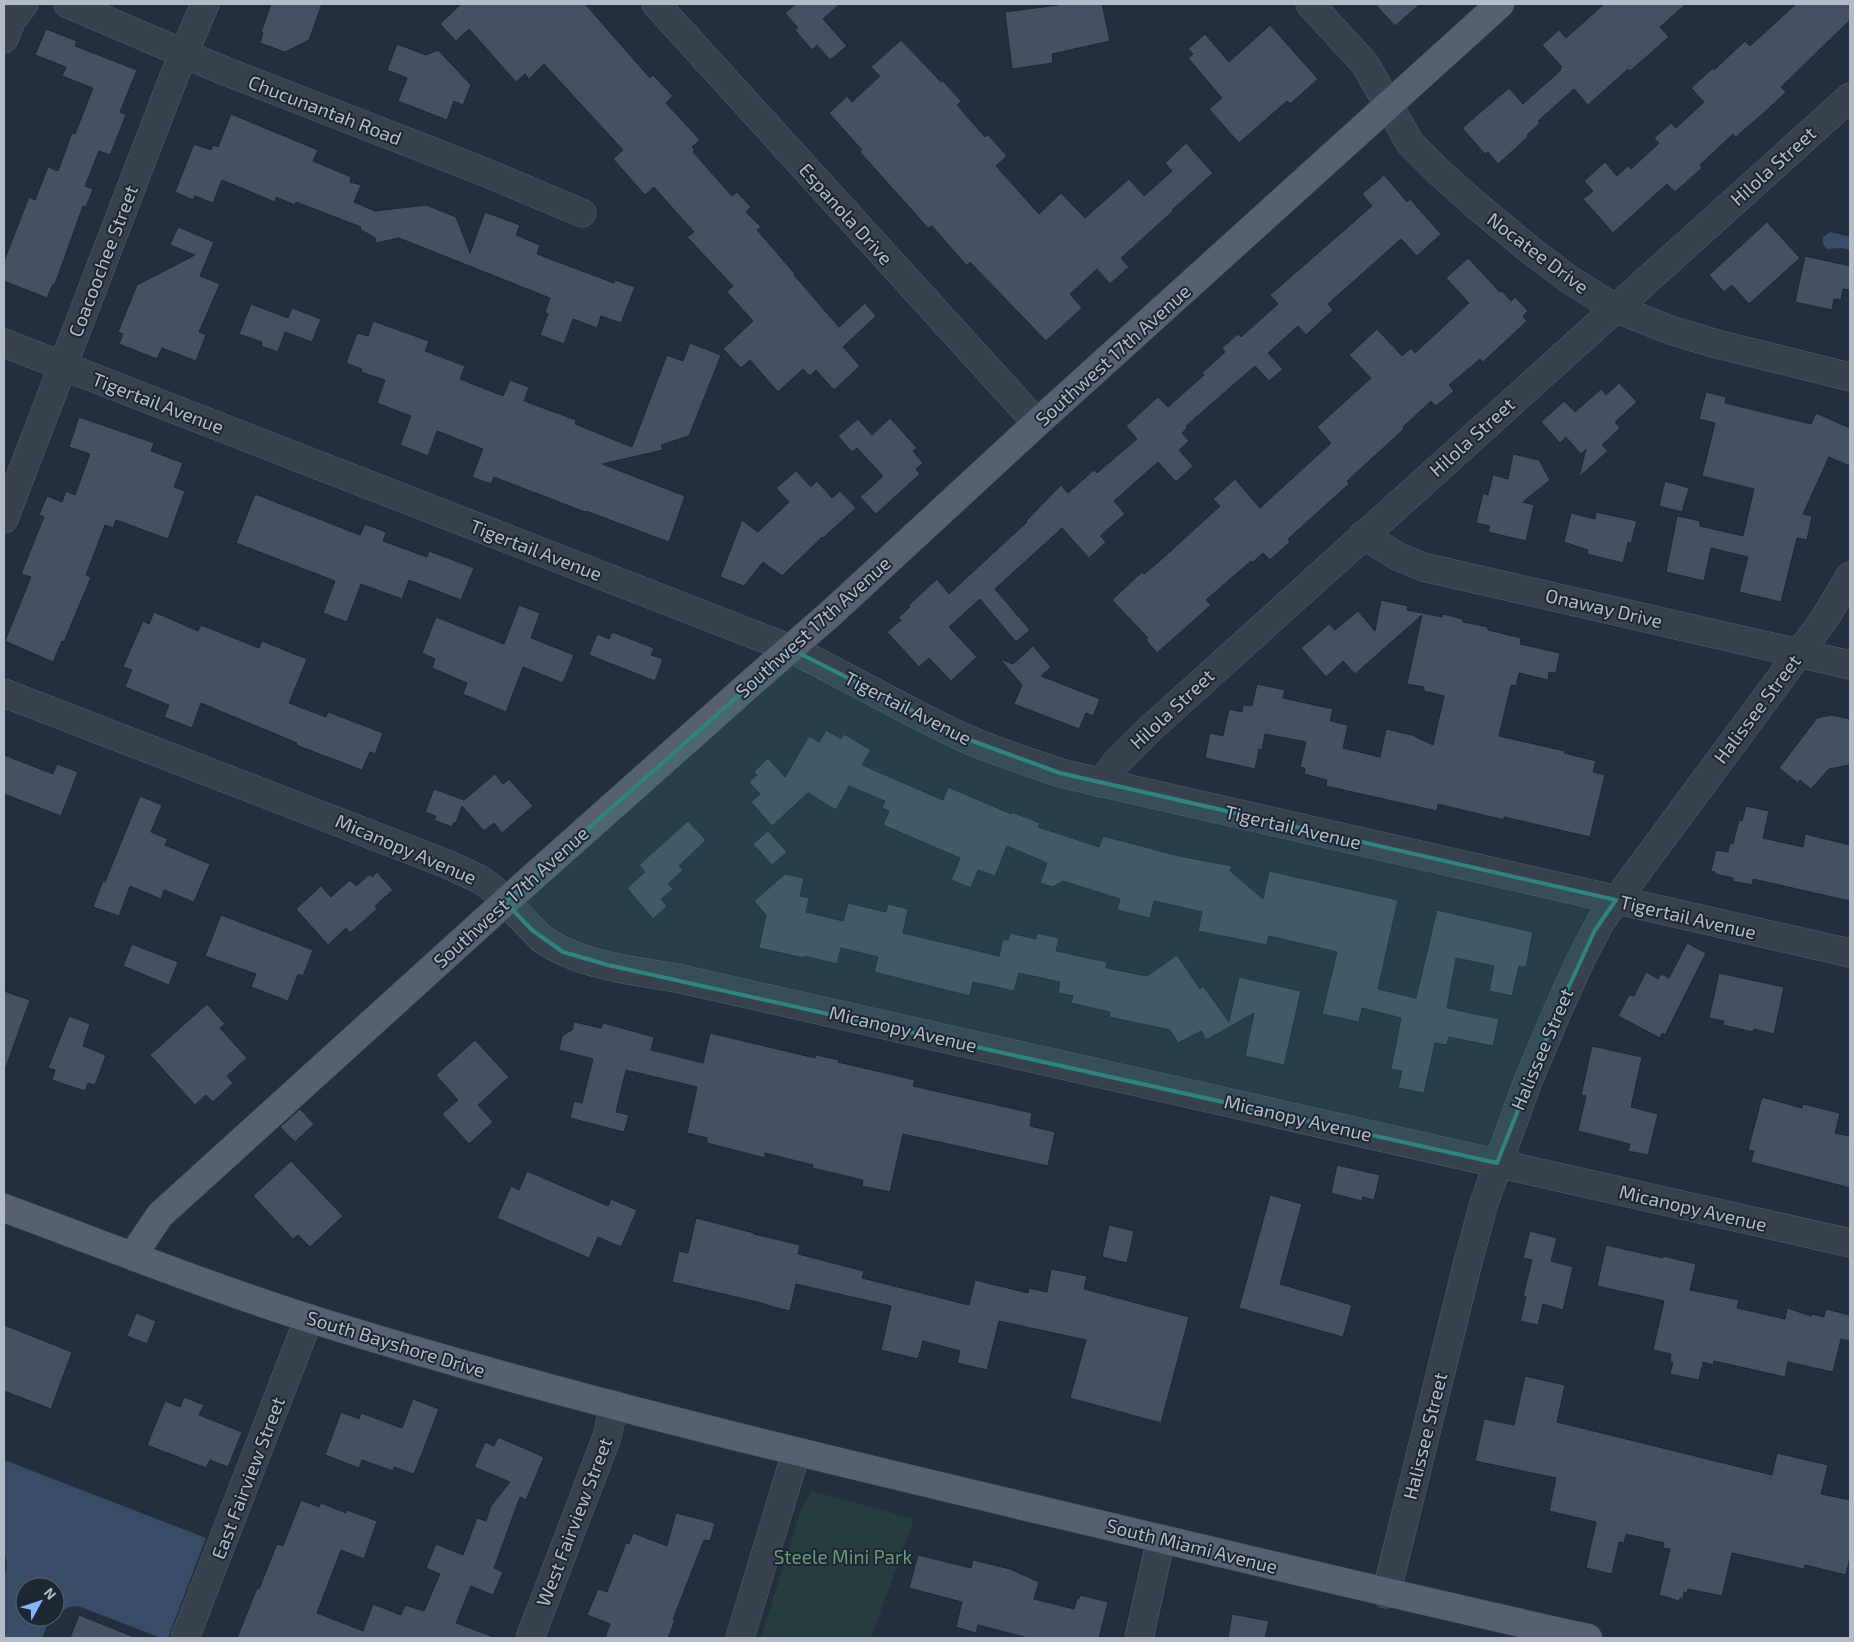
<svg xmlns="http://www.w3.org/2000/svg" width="1854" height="1642" viewBox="0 0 1854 1642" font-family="'Exo 2',sans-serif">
<rect width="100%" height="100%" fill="#242f3e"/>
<path fill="#263c3f" d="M812,1491L914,1519L871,1638H761L801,1509Z"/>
<path fill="#394c67" d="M1830,232L1850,237V250L1841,248L1827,249C1823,245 1822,242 1823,237Z
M4,1460L206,1538L168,1638H161L78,1606L69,1607L55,1616V1587H25V1617H54L48,1624L42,1638H4V1580L7,1565L4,1551Z"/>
<path fill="#455162" stroke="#1f2835" d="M271,4H322L309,40L285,52L260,43L263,33L261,32Z
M461,4H585L650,78L653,75L673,96L666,103L700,140L692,147L695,150L693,152L732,196L737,192L751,207L746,212L761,227L757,230L795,274L794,275L839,327L865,303L876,316L843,347L860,366L834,390L816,370L810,376L803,369L778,392L750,360L741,368L723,349L753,321L727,292L733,286L687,237L694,232L654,187L645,195L613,159L623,150L544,64L529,79L525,74L516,82L469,29L456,41L440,24Z
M796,4H840L823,19L847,46L830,60L817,45L812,50L795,30L798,28L785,13Z
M1057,4H1102L1110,41L1052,54L1053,63L1012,69L1005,12L1058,5Z
M1375,4H1420L1395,26Z
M1604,4H1686L1660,27L1669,37L1630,71L1628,69L1588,105L1574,89L1538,121L1540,123L1527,135L1528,137L1498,164L1488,152L1485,154L1462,128L1509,88L1523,104L1561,70L1560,69L1562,67L1542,45L1559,30L1566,38Z
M1796,4H1850V20L1781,87L1786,92L1767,110L1736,137L1733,134L1700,165L1702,168L1675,192L1667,184L1613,233L1583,199L1593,191L1584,181L1605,162L1617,176L1628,166L1631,169L1659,143L1654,138L1671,123L1676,128L1704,102L1691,88L1713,68L1714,70L1745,41L1750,46Z
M1270,25L1318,79L1290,104L1287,101L1239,143L1209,109L1222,98L1188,58L1193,54L1188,49L1205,34L1229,62Z
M46,29L77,41L75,46L137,70L120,112L126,115L110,155L99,151L85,186L93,189L86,207L83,206L55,284H53L47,298L4,281V261L29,197L35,200L48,167L58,171L72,133L75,134L93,88L62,76L66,67L35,55Z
M901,40L941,82L943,81L961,101L957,105L985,137L988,135L1007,156L996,166L1039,214L1061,193L1085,218L1129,179L1144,196L1172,171L1165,163L1186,143L1213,173L1172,210L1173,211L1121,258L1129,267L1110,284L1097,269L1070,294L1082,308L1046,341L970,262L967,266L932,226L928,228L860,152L862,150L829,113L847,96L852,102L880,76L871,67Z
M397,44L426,55L438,50L471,85L463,105L454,101L447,120L398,101L407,78L387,70Z
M231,114L318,150L313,161L351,177L350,182L361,185L354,202L375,211L426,205L456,217L470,253L485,212L520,225L516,235L540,245L537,254L614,283L615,280L635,287L621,323L601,316L597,328L573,319L564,344L540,335L548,314L545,312L550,298L399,238L376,243L375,238L360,229L361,227L296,202L295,205L276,197L275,202L222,180L213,203L195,196L193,200L175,192L194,144L211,150L213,145L218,147Z
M1384,175L1407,202L1410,199L1441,234L1417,256L1401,239L1328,304L1333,310L1306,335L1298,326L1268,353L1283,369L1269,381L1255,366L1186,426L1187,428L1182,433L1189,441L1179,450L1193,466L1176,482L1158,462L1114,501L1125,514L1100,536L1106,542L1089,558L1062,528L995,589L1030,630L1016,642L980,599L949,627L977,657L951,681L929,658L919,667L887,632L901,620L898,618L910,607L909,605L937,579L949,594L1027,522L1026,521L1061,485L1068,493L1094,470L1097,473L1137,439L1126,426L1158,397L1168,407L1204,375L1202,373L1225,352L1222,348L1238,334L1241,337L1278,304L1270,295L1372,206L1362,194Z
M1767,222L1800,258L1749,304L1732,285L1724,292L1709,275Z
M178,227L214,242L200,276L220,284L199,332L206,335L196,361L162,348L157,359L119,344L123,334L118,332L137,285L195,255L170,245Z
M1805,256L1850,266V290L1843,289L1841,300L1834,299L1832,310L1795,302Z
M1468,258L1500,292L1502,291L1511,301L1515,297L1528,311L1523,316L1527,321L1483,362L1480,359L1449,385L1454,391L1436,406L1431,401L1403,427L1404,429L1347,481L1349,484L1288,539L1290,542L1270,560L1263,553L1252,563L1251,561L1206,600L1211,605L1157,653L1146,640L1148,638L1112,600L1142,572L1144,574L1162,559L1220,506L1213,499L1235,479L1260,508L1331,443L1317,427L1371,378L1349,355L1377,329L1402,356L1411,348L1415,353L1469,303L1446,278Z
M251,304L288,318L292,308L321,319L312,342L285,332L278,352L261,346L262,342L239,334Z
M373,321L429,341L425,351L465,366L460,379L503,396L510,380L529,387L524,401L576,420L575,424L632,447L667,355L683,361L690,343L721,355L689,436L661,445L663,450L602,464L685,496L669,542L586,511L585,512L494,477L491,484L472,477L483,449L437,431L428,456L400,445L411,416L377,403L385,380L361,372L362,369L346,363L357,333L368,336Z
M1619,383L1637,402L1615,422L1620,428L1602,445L1608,451L1579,477L1586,449L1581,454L1566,437L1560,443L1541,422L1564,401L1575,412L1601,389L1606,395Z
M1706,392L1726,397L1725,403L1811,424L1816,413L1850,428V466L1829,457L1803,514L1812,516L1807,540L1797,538L1781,602L1739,592L1748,557L1711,548L1704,581L1666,572L1677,516L1700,521V526L1743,536L1754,489L1702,476L1715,423L1699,419Z
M79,417L154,443L151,451L183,463L174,487L185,491L168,539L116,520L113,528L105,525L86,575L91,577L64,642L62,641L53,662L5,641L31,577L21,574L44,517L39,515L47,496L62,502L66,491L75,495L90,454L69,447Z
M890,418L917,448L913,451L923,463L916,469L920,474L876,514L860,497L883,476L857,448L852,452L838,436L858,419L872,435Z
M1513,454L1539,460L1550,480L1523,502L1534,505L1526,541L1488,532L1490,526L1476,523L1483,493L1488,495L1493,475L1508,479Z
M796,471L811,487L817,481L832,498L840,491L856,508L823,538L822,537L782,576L763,562L744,586L720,577L742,520L758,532L789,502L776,488Z
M1665,481L1689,488L1682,512L1659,506Z
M255,494L360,535L365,524L386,532L383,541L427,557L429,551L474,568L461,600L409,580L402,599L361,584L347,622L323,613L335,581L236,543Z
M1596,512L1637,521L1631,543L1628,542L1623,563L1587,554L1588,550L1564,542L1571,513L1595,519Z
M1381,600L1408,606L1407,610L1442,617L1443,614L1463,619V622L1488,627V630L1521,638L1520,644L1560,653L1556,673L1549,672L1548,680L1519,673L1516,686L1511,685L1499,736L1565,751L1564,753L1596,761L1593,772L1605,775L1590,837L1504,817V820L1438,804L1437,811L1326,786L1327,780L1304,774L1305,768L1300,767L1306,742L1265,734L1262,750L1259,749L1255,769L1205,758L1210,733L1223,736L1229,709L1242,712L1243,705L1252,706L1257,684L1285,690L1283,698L1333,709L1330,721L1348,725L1343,748L1380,757L1386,729L1412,735L1433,745L1444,696L1424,691V687L1407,684L1422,615L1355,674L1343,661L1326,677L1301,648L1329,624L1335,630L1358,611L1375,631Z
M519,605L540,613L531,638L574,655L563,683L523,667L506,712L463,694L467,683L432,668L435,659L422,653L436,617L504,644Z
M154,612L198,631L201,625L259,648L262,641L307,659L289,703L326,717L328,712L383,733L375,754L370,752L362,770L296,745L297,743L201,703L192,728L164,717L169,705L125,687L132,670L123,667L143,621L149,624Z
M612,632L654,648L651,655L663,659L655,681L589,655L597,634L609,639Z
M1033,646L1051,667L1041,676L1100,699L1093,716L1086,713L1079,729L1014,704L1022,685L1000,659L1013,664Z
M1832,715L1850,719V765L1829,769L1811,789L1800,780L1798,783L1779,768L1817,718Z
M826,730L841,739L844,734L871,750L862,765L943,800L948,787L1011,814L1012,812L1040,823L1038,827L1099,847L1103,836L1179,856L1232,866L1230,871L1263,899L1269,871L1398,900L1378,989L1416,998L1437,910L1533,932L1526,967L1519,966L1512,996L1489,991L1494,966L1456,958L1447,1008L1499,1019L1493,1046L1449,1037L1447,1045L1435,1043L1424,1093L1398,1088L1402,1071L1391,1069L1401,1018L1362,1008L1359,1022L1322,1014L1337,952L1269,936L1267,945L1198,931L1202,912L1154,901L1150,918L1117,910L1120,899L1063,881L1053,887L1040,883L1047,863L1007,846L995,876L978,870L971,888L951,880L960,858L883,825L889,811L882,808L885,801L849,786L836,810L808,793L772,826L751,802L760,794L749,782L757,775L754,772L768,758L785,777L809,736L819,742Z
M4,755L53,774L57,764L78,772L61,816L4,794Z
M495,774L503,784L509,779L533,806L502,833L494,823L484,831L462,806L456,823L454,822L452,827L434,820L436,816L425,812L434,789L464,800Z
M140,796L162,805L151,832L168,839L165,845L210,864L194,902L164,890L161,899L130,886L119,916L93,907L103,881L105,882Z
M1746,806L1769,811L1763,838L1803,847L1805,834L1850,845V901L1753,879L1752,885L1733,881V878L1715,874V872L1711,871L1716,850L1728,852L1730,843L1733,844L1739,820L1742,821Z
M688,821L706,840L679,866L683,870L668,884L673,889L661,899L667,906L653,919L627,888L645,872L639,865Z
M768,831L787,852L772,865L753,844Z
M377,872L393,890L375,906L377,909L350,933L346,928L328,945L296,909L321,886L331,897L350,880L356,886L370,874L372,877Z
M785,874L804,878L800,896L809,898L806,912L843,921L848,903L886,912L888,904L908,909L903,933L999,956L1003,939L1008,940L1010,933L1036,939L1037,933L1059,938L1056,951L1107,962L1106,968L1147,976L1177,955L1200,989L1203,986L1229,1022L1239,977L1301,991L1284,1065L1245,1056L1254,1013L1206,1040L1201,1031L1178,1043L1170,1030L1109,1017L1110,1012L1071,1003L1073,996L1058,993L1060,982L1019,973L1014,991L973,982L970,996L874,972L878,957L841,948L837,964L804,956V958L759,948L766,915L754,901Z
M221,915L313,950L303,976L298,974L288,1001L251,987L256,974L205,956Z
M1687,943L1706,953L1665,1035L1662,1033L1660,1038L1618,1016L1629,995L1634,996L1646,972L1658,979L1661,974L1669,978Z
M132,944L178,962L169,985L123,966Z
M1719,973L1784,987L1774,1034L1754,1029L1753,1032L1723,1025L1724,1021L1709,1018Z
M4,991L30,1000L6,1067L4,1066Z
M207,1004L225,1024L220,1028L247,1058L227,1076L233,1083L213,1102L206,1095L195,1105L150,1055Z
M69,1016L90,1024L83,1046L106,1055L95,1085L88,1083L85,1091L52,1080L55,1070L48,1068Z
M574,1022L601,1028L603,1023L654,1037L651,1050L703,1063L710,1033L815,1058L816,1055L839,1060L838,1062L915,1080L913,1086L1032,1113L1030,1126L1055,1132L1048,1166L903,1134L890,1192L862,1186L863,1180L812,1168L813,1165L765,1153V1158L707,1143V1138L687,1133L697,1087L626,1070L616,1112L629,1115L624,1132L570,1118L574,1101L582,1103L593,1059L559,1050L562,1036L572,1030Z
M475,1040L509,1077L478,1105L493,1122L469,1144L442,1114L458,1100L436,1075Z
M1592,1046L1642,1057L1631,1107L1658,1114L1648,1155L1628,1151L1630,1144L1578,1131L1586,1096L1581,1095Z
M1762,1097L1802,1108L1803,1104L1840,1113L1835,1133L1850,1136V1188L1751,1162L1754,1151L1748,1150Z
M300,1109L314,1124L295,1142L280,1127Z
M291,1161L343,1216L310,1247L298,1235L293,1239L253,1196Z
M1337,1165L1380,1175L1374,1200L1363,1197L1362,1201L1331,1193Z
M527,1171L608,1206L611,1199L637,1210L621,1247L598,1237L589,1258L497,1218L511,1186L519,1190Z
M1270,1195L1302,1204L1280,1284L1352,1305L1343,1337L1239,1308Z
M696,1218L754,1233V1234L800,1245L798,1254L864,1271L862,1278L969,1305L975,1280L1028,1293L1029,1288L1047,1292L1051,1269L1087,1276L1084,1289L1189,1317L1161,1423L1070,1398L1086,1340L999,1321L987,1370L957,1363L960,1351L923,1341L918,1359L881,1350L891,1306L796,1284L790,1311L766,1305V1304L672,1282L679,1251L688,1253Z
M1109,1225L1134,1231L1127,1263L1102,1257Z
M1530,1231L1557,1238L1551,1261L1573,1267L1563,1310L1543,1304L1538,1325L1520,1321L1526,1297L1523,1296L1532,1260L1523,1258Z
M1606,1245L1663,1258V1256L1696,1264L1690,1290L1739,1300L1737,1308L1785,1319L1787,1308L1811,1316L1812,1314L1824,1317L1826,1309L1850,1315V1341L1841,1339L1833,1372L1788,1362L1785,1377L1714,1361L1713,1365L1703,1362L1699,1380L1670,1374L1673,1362H1670L1671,1354L1653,1350L1664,1301L1597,1286Z
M136,1313L156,1321L147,1344L127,1336Z
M4,1325L72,1352L51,1409L4,1391Z
M1525,1376L1565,1385L1557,1422L1772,1475L1777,1453L1828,1465L1821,1494L1850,1500V1557L1846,1575L1805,1565L1804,1569L1732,1553L1722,1596L1688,1589L1687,1593L1684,1592L1683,1599L1680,1598L1679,1601L1659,1595L1670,1549L1663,1548L1664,1543L1626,1534L1624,1543L1619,1542L1612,1574L1586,1568L1596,1522L1549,1511L1556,1478L1475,1461L1484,1419L1514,1425Z
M184,1397L204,1405L199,1415L242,1432L228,1467L210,1460L206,1468L147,1445L165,1401L180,1407Z
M413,1399L439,1409L414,1474L394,1467L393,1471L362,1460L359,1468L325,1455L341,1412L359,1419L361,1413L402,1428Z
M498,1437L544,1457L526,1500L520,1497L494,1568L503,1572L493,1595L471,1586L456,1623L491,1636V1638H237L257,1588L259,1589L277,1544L283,1546L301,1500L319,1507L321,1503L346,1513L347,1510L377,1521L364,1559L341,1550L317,1613L363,1631L373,1604L401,1615L405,1605L424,1611L440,1574L426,1568L436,1544L463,1555L477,1518L486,1521L491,1506L510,1482L474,1467L485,1442L494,1446Z
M676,1513L715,1523L710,1541L704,1540L673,1619L675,1620L668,1638H605L610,1624L587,1615L598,1589L607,1592L626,1543L629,1544L633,1533L667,1546Z
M918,1555L971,1568L973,1560L1010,1569L1039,1582L1034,1599L1074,1609L1077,1599H1079L1080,1595L1108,1602L1099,1638H1028L978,1625L976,1633L956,1627L962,1602L909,1588Z
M1232,1614L1269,1621L1265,1638H1228Z
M79,1615L134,1637V1638H70Z"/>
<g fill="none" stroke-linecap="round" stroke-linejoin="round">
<g stroke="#565f6c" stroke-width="29">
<path id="minor" d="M68,4L220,69L477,169L582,213
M656,4L1037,423
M1310,4L1365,64L1410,143L1440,173L1477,206L1530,250L1570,280L1615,308L1670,330L1717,344L1850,377
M4,39L11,21L24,4
M4,343L791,649C851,678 907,712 967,739C997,752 1029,762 1060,773L1850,953
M4,519L173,79L205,4
M1363,535L1397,556L1423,567L1850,665
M4,693L447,864L479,879L491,887L542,939C582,967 635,970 681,979L1850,1243
M1101,783L1116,763L1151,728L1850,97
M1386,1594L1468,1262L1484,1203L1528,1081L1558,1010L1582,957L1601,921L1825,618L1850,576
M185,1638L309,1318
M530,1638L607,1437L614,1405
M740,1638L796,1453
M1139,1638L1161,1539"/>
</g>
<g stroke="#414a57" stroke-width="29">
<path id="major" d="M4,1208C107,1246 210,1287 314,1320C559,1396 808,1455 1057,1514C1234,1556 1410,1599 1588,1638
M133,1255L160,1215L505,902L752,682L829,615L1037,423L1500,4"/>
</g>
<use href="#minor" stroke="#38414e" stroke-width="28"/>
<use href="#major" stroke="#56606e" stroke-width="28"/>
</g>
<path fill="#308480" fill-opacity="0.2" stroke="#308480" stroke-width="4" stroke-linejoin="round" d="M791,649L970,740L1060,773L1616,900L1595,930L1558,1010L1497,1163L608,965L563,952L532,930L505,902Z"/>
<g text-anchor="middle" stroke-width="4" stroke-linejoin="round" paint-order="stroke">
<g font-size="19" fill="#b4bcc9" stroke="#1d2633">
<text transform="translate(325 110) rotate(21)" y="7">Chucunantah Road</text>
<text transform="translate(1773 166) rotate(-42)" y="7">Hilola Street</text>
<text transform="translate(846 214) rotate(48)" y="7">Espanola Drive</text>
<text transform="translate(1538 253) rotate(37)" y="7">Nocatee Drive</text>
<text transform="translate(103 261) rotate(-69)" y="7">Coacoochee Street</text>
<text transform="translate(1113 355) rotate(-42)" y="7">Southwest 17th Avenue</text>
<text transform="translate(158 403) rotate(21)" y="7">Tigertail Avenue</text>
<text transform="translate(1472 437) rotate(-42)" y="7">Hilola Street</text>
<text transform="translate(536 550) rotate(21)" y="7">Tigertail Avenue</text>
<text transform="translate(1604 608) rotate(13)" y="7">Onaway Drive</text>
<text transform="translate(813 627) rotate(-42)" y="7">Southwest 17th Avenue</text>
<text transform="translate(908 708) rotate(27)" y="7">Tigertail Avenue</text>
<text transform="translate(1172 709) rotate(-43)" y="7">Hilola Street</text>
<text transform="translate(1757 709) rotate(-53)" y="7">Halissee Street</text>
<text transform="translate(1293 827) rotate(13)" y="7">Tigertail Avenue</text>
<text transform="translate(406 849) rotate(23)" y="7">Micanopy Avenue</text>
<text transform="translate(511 897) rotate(-42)" y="7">Southwest 17th Avenue</text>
<text transform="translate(1688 917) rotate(13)" y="7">Tigertail Avenue</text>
<text transform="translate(903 1029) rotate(13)" y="7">Micanopy Avenue</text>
<text transform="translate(1542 1049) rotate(-67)" y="7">Halissee Street</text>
<text transform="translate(1298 1118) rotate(13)" y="7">Micanopy Avenue</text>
<text transform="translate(1693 1208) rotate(13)" y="7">Micanopy Avenue</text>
<text transform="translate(396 1344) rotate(17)" y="7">South Bayshore Drive</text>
<text transform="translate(1425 1436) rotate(-76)" y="7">Halissee Street</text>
<text transform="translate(248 1478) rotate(-69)" y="7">East Fairview Street</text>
<text transform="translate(574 1522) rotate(-69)" y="7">West Fairview Street</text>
<text transform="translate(1192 1546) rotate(14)" y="7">South Miami Avenue</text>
</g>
<g font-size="19" fill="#6b9a76" stroke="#1d2633">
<text x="843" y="1564">Steele Mini Park</text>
</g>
</g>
<rect width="1854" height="1642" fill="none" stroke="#b4bcc9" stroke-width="10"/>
<g transform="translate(40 1602) rotate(50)"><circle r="24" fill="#1d2633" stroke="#59626f"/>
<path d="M0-4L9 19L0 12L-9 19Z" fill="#8ab4f8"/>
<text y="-8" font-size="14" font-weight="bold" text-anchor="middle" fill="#b4bcc9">N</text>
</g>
</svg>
